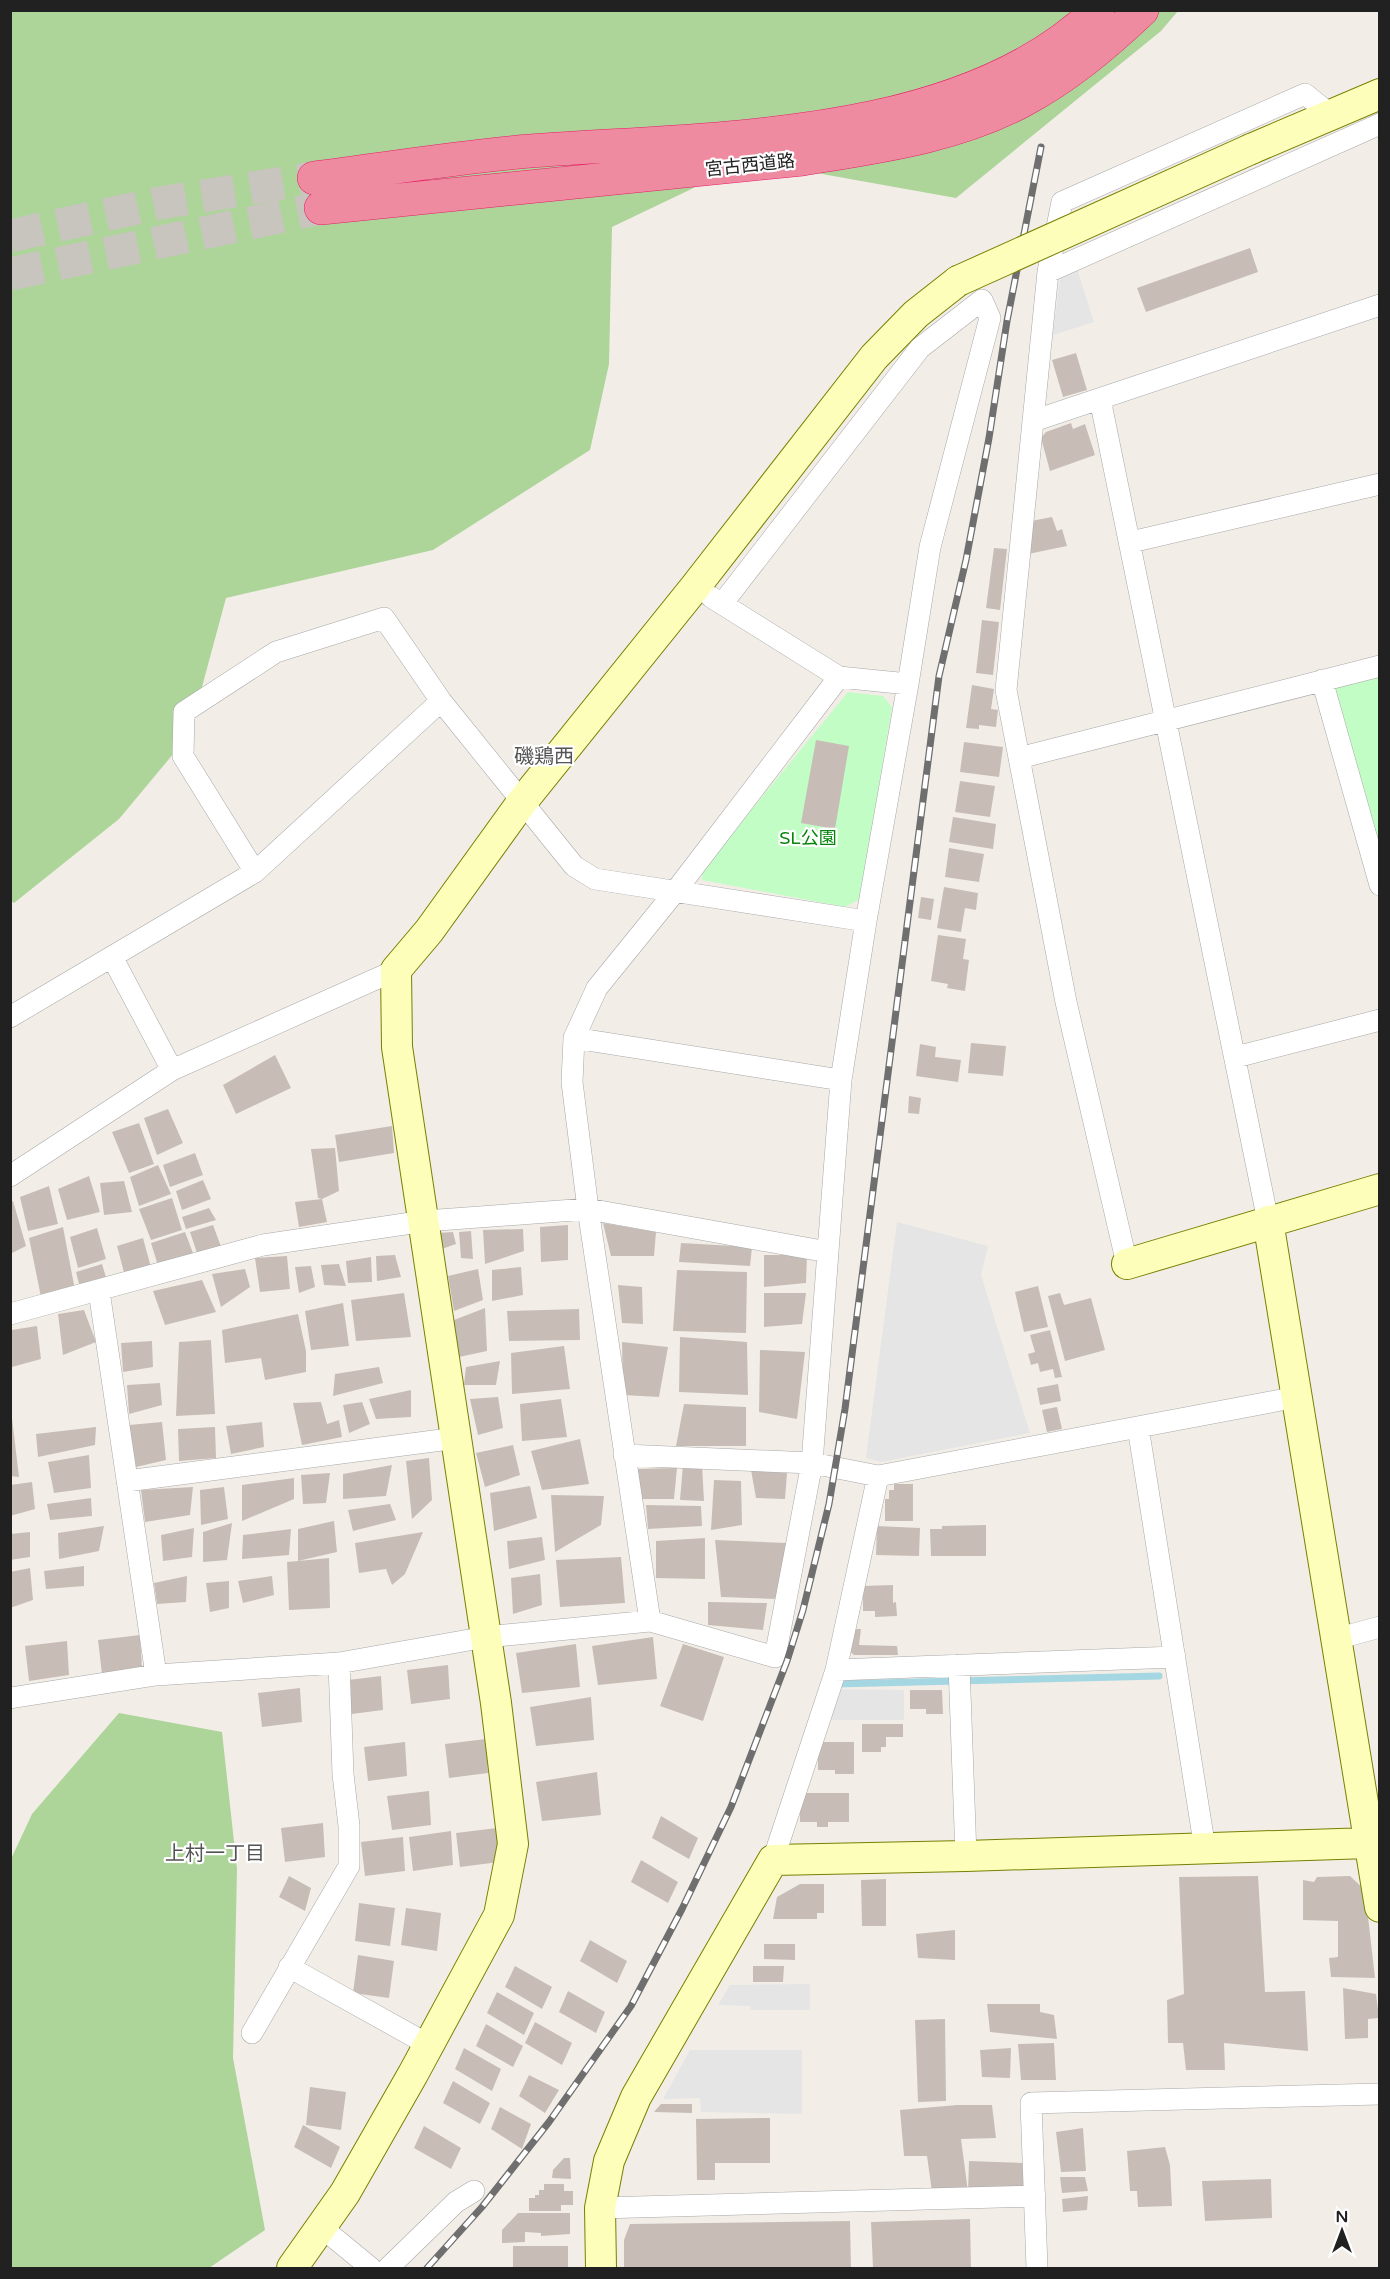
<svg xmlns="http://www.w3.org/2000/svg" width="1390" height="2279" viewBox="0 0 1390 2279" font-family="'Varela Round','Noto Sans JP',sans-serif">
<rect width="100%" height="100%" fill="#f2eee7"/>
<path fill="#add499" d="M11,11H1178L1161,31L956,198L750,161L612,227L609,364L590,450L433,550L226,598L189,735L119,819L14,903L11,901Z
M119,1713L222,1732L237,1869L233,2058L265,2230L209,2268H11V1859L32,1814Z"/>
<path fill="#c3fdc6" d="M1379,674V848L1335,686Z
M848,692L883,696L892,707L860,899L845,907L702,880V870Z"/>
<path fill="#e5e5e5" d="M1076,266L1094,322L1053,335L1060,277Z
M897,1222L988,1246L981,1275L1030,1433L881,1462L866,1458Z
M834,1689L904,1690V1720H824Z
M810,1984V2010H751L750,2006L718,2005L730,1985Z
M690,2050H802V2114L701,2112L700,2098L663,2099Z"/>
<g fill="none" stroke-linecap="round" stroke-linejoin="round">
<path stroke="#a5d7e2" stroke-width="7" d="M837,1684L1159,1676"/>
</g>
<path fill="#c7bdb6" d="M1250,248L1258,272L1146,312L1137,288Z
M1076,353L1087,390L1063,397L1052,360Z
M1071,423L1073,429L1085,424L1095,455L1050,471L1041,438L1046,432Z
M1052,517L1057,531L1062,529L1067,546L1028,554L1031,521Z
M994,548L1007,549L1000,610L986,608Z
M982,620L999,622L993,675L976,673Z
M972,685L994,689L991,709L998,710L996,727L979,725V729L966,728Z
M816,740L849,746L835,829L801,823Z
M964,742L1003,747L999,777L960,772Z
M960,781L995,786L990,817L955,812Z
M953,817L996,824L993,849L949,842Z
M949,848L984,854L979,882L945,877Z
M944,887L978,893L976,910L965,908L961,932L937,928Z
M921,897L934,899L931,920L918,918Z
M938,935L966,939L963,959L969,960L965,991L947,988L948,984L931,981Z
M971,1043L1006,1046L1003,1076L968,1073Z
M920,1044L936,1047L935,1057L961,1060L958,1082L916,1076Z
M275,1055L291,1088L236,1114L223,1085Z
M909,1096L921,1098L919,1114L908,1113Z
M168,1109L183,1143L157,1155L144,1118Z
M139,1123L154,1164L129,1173L112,1132Z
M392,1126L394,1153L339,1162L335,1135Z
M335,1148L339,1191L322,1199L318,1198L311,1149Z
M195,1153L203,1175L170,1187L163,1165Z
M158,1165L171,1194L139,1206L130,1177Z
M89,1176L100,1212L67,1220L58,1189Z
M203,1180L211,1199L182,1210L176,1191Z
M124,1181L132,1212L104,1215L100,1183Z
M49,1186L58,1224L28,1231L20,1197Z
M172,1198L182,1230L151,1240L139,1209Z
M322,1199L327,1222L299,1227L295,1202Z
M13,1201L26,1246L10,1254V1202Z
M209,1208L216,1220L186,1229L182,1217Z
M603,1223L656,1232L654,1256H611Z
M213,1225L223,1252L199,1259L190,1232Z
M568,1225V1260L541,1262L540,1227Z
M63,1227L75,1290L41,1297L29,1238Z
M97,1228L106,1259L78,1268L70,1237Z
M523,1229L524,1251L485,1264L483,1230Z
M471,1231L473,1259L461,1258L459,1232Z
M185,1232L196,1261L160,1272L151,1243Z
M453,1232L456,1244L439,1250L437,1233Z
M143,1238L152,1271L126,1280L117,1246Z
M681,1243L752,1247L750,1266L679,1262Z
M395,1255L401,1277L377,1281L376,1256Z
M764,1255H807L806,1283L764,1287Z
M287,1256L290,1289L260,1292L255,1258Z
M371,1257L372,1282L348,1283L346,1261Z
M102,1264L108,1284L81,1292L76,1272Z
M339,1264L346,1286L324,1285L321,1265Z
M311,1266L315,1287L299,1293L295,1267Z
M521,1267L523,1295L492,1301V1270Z
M245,1269L250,1287L221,1307L212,1274Z
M478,1269L483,1300L454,1311L448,1276Z
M677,1270L747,1272L746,1333L673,1331Z
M202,1280L216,1312L165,1325L153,1291Z
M618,1285L642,1287L643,1324L622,1323Z
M1038,1286L1048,1327L1024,1332L1015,1292Z
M404,1293L411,1337L356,1341L351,1300Z
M764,1293H806L802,1324L764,1327Z
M1060,1293L1064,1305L1091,1298L1105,1350L1065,1361L1048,1296Z
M343,1303L349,1346L311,1350L305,1311Z
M485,1308L487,1351L459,1357L454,1320Z
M579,1309L580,1340L509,1341L507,1311Z
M84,1310L96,1342L63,1355L58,1314Z
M298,1314L306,1351V1372L265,1380L261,1358L225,1363L222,1330Z
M37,1326L41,1359L12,1367V1330Z
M1050,1330L1062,1377L1055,1378L1053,1369L1040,1372L1038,1363L1031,1365L1028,1354L1035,1352L1030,1335Z
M680,1337L747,1342L748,1395L679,1392Z
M211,1340L215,1414L176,1416L179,1342Z
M152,1341L153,1367L123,1372L121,1343Z
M622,1342L668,1347L659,1397L623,1395Z
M564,1346L570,1389L512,1394L511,1353Z
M760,1350L805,1352L797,1419L759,1412Z
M500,1361L496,1385H464L466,1367Z
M379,1367L383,1383L333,1396L335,1374Z
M160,1383L162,1405L129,1414L127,1385Z
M1058,1384L1061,1401L1040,1405L1037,1388Z
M411,1390V1417L376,1419L369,1399Z
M498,1397L503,1428L478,1435L470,1399Z
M561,1399L567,1437L522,1441L520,1404Z
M321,1402L327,1424L339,1420L342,1437L302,1445L293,1403Z
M362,1402L370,1424L349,1433L343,1405Z
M684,1404L746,1407V1446H676Z
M1057,1407L1062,1429L1047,1432L1042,1410Z
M12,1418L19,1477L10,1476Z
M162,1422L166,1460L136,1467L129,1425Z
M262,1422L264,1447L231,1454L226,1426Z
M96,1427L95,1445L38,1457L36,1434Z
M215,1427L216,1458L179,1461L178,1429Z
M580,1439L589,1484L542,1490L531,1451Z
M513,1445L520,1475L485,1487L476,1453Z
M89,1455L91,1488L54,1493L48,1462Z
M429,1458L432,1500L412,1519L406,1461Z
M392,1465L386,1496L343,1499V1474Z
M683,1465H702L704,1501L680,1500Z
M677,1468L674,1499H640L632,1469Z
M751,1470L787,1473L785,1499L756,1498Z
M330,1473L326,1503L303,1504L301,1475Z
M294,1478V1499L242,1521V1485Z
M714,1480L741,1481L742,1525L711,1530Z
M32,1482L35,1509L10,1516V1485Z
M894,1484H913V1521H885V1499H889V1490H894Z
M530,1486L537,1518L494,1531L490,1493Z
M193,1487L190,1515L145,1522L141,1490Z
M224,1487L228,1519L201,1525L200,1490Z
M551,1495L604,1496L601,1525L555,1552Z
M91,1498L92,1516L50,1520L47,1504Z
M390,1504L396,1520L353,1531L348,1510Z
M646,1505L701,1506L702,1526L648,1529Z
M334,1521L337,1552L298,1561L329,1558L330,1608L289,1610L287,1562L298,1561V1529Z
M232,1523L227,1560L203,1562V1532Z
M986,1525V1556H931L930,1529H942V1526Z
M104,1526L99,1551L59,1559L58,1533Z
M877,1526L920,1528L919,1556L876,1555Z
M194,1528L192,1557L163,1561L161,1535Z
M291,1529L289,1555L242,1559L243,1535Z
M30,1532V1557L10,1560V1534Z
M423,1532L405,1574L392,1585L386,1569L359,1573L355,1543Z
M542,1537L545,1560L509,1569L507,1541Z
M705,1538V1579L656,1578V1541Z
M715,1540L786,1543L778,1599L721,1597Z
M621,1557L625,1603L560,1607L556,1560Z
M84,1566V1586L46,1589L44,1571Z
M30,1568L33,1600L10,1608V1572Z
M540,1574L542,1605L513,1614L511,1578Z
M187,1576L186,1602L157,1604L154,1583Z
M272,1576L274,1595L243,1603L238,1581Z
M229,1581V1608L210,1612L206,1583Z
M893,1585V1603L896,1602L897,1616L875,1617V1611H863V1586Z
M708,1602L767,1603L763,1630L708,1625Z
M851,1629H861L859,1645L897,1646L898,1655H854L847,1649Z
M140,1635L142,1669L102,1674L98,1640Z
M653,1637L657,1679L598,1685L592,1646Z
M67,1641L69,1675L29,1681L25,1646Z
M576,1644L580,1687L522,1693L516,1653Z
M683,1644L724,1657L703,1721L660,1706Z
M448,1665L450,1699L411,1704L407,1670Z
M381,1676L383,1710L344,1715L340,1681Z
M300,1688L302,1722L262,1727L258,1693Z
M910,1690H942L943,1714H926V1709H910Z
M591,1697L594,1740L536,1746L530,1707Z
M862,1724H903V1737H886V1747H881V1752H862Z
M486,1739L488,1773L449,1778L445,1744Z
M405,1742L407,1776L368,1781L364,1747Z
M818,1742H854V1774H835V1770H818Z
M597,1772L601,1815L542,1821L536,1782Z
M429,1791L431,1825L392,1830L387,1796Z
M800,1793H849V1822H828V1827H817V1822H800Z
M661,1816L698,1838L689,1859L652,1838Z
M323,1823L325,1857L285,1862L281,1828Z
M497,1828L499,1862L460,1867L456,1833Z
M451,1831L453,1865L413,1871L409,1837Z
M403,1837L405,1871L365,1876L361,1842Z
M641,1860L678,1882L668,1903L631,1882Z
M289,1876L311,1888L305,1911L279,1897Z
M1258,1876L1265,1992L1305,1991L1308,2051L1224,2043L1225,2070H1186L1183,2043H1168L1167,2000L1184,1994L1179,1877Z
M1350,1876L1365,1890L1375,1978L1331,1977L1329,1958L1338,1957V1921L1303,1920V1880L1314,1882L1317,1877Z
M886,1879V1926H862L861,1880Z
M800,1884H824V1913H817V1919H773L777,1897Z
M359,1903L395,1908L390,1946L355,1941Z
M406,1908L441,1913L437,1951L401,1945Z
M955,1930V1960L918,1958L916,1934Z
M590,1940L627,1961L617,1983L580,1961Z
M764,1944H795V1960L764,1959Z
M358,1955L394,1961L389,1998L353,1993Z
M515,1966L552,1987L542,2009L505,1987Z
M753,1966H784L783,1982H753Z
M1343,1988L1376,1994L1379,2018L1368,2019V2038L1345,2039Z
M568,1991L605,2012L596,2033L559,2012Z
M497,1992L534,2013L524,2035L487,2013Z
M987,2004H1040V2012L1054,2015L1057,2039L990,2032Z
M945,2019L946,2101L918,2102L915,2020Z
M535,2022L572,2043L562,2065L525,2043Z
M486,2024L523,2046L513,2067L476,2046Z
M1054,2043L1056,2080H1021L1018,2044Z
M464,2048L501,2069L492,2091L455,2069Z
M1011,2048L1010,2078L982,2077L980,2050Z
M529,2075L559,2090L545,2113L519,2096Z
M453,2081L490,2103L480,2124L443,2103Z
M310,2087L346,2092L341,2130L306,2125Z
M661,2104H692V2113L654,2112Z
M957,2105H992L996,2138L961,2139L968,2192L969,2161L1023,2163L1028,2189L933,2199L927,2156H904L900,2110Z
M500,2107L531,2124L522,2149L491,2129Z
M770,2118V2163H715V2180H697L696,2119Z
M303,2125L340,2147L331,2168L294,2147Z
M424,2126L461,2148L451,2169L414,2148Z
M1083,2128L1086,2171L1061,2172L1056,2132Z
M1165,2147L1170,2165L1172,2206L1138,2207L1137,2191H1130L1127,2151Z
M564,2158H570L571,2179L552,2178L553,2170Z
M1060,2177H1085L1088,2191L1062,2193Z
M1271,2179L1272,2218L1205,2221L1202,2181Z
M544,2184H564V2191H573V2205H561V2211H529V2198H535V2195H539V2190H544Z
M1088,2196L1087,2210L1063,2212L1062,2199Z
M518,2213H570V2234L541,2236V2233L525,2232V2242L502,2243V2230Z
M970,2219L971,2268H873L871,2222Z
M850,2221L851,2268H624V2240L630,2224Z
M513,2246H568V2268H513Z"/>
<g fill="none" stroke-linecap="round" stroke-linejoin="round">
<path stroke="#c8c5bf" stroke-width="33" stroke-dasharray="33 16" stroke-linecap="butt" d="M10,236L160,203L314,178
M10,274L321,208"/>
<g stroke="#a8a8a8" stroke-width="22">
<path id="street" d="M1331,115L1305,94L1062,202L1048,272L1380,124
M1048,272L1006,690L1066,1002L1127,1264
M1100,399L1268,1221
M1033,421L1380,305
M1131,542L1380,484
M711,597L839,677L908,684
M1322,680L1380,885
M1019,758L1380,666
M255,872L183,756L184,712L276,652L384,618L441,701L574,866L595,879L866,921
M112,957L172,1070
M10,1017L255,872L441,701
M574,1038L841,1080
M1236,1057L1380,1020
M10,1176L172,1070L396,970
M99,1291L156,1675
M10,1314L263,1245L425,1221L588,1209L828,1252
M1138,1427L1205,1849
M624,1455L812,1463L878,1476L1297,1397
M127,1481L457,1438
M650,1621L588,1209L572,1082L574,1038L597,988L674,893L839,677
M1336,1639L1380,1627
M959,1665L966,1856
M836,1670L1175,1657
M10,1698L156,1675L339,1663L486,1637L650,1621L775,1657L812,1463L841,1080L866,921L908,684L930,547L990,318L982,300L920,348L722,604
M773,1860L836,1670L878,1476
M289,1967L429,2045
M252,2033L349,1866V1826L343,1774L339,1663
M600,2208L1035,2196
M321,2227L371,2268
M388,2268L456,2202L474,2191
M1037,2268L1031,2103L1380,2094"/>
</g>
<g stroke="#778000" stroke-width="32">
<path id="secondary" d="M1251,149L1380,94
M1268,1221L1380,1907
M1127,1264L1380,1189
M292,2268L345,2193L413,2074L499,1915L513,1844L496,1703L397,1047L396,970L429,931L522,802L695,587L874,357L916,314L958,281
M601,2268L600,2208L609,2161L636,2097L773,1860L966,1856L1369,1843"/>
</g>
<g stroke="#e81c69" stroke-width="34">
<path id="highway" d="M314,178C386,169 458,157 530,151C710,137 960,144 1098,10
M321,208L803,159C876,147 955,137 1022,101C1067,77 1105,45 1142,10"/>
</g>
<use href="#street" stroke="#fff" stroke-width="21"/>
<use href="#secondary" stroke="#fdfeb9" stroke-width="30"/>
<use href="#highway" stroke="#ee8ba1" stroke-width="33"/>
<g stroke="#6f6f6f" stroke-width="7">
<path id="rail" d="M427,2268L482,2207L549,2122L631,2006L682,1909L731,1807L787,1661L803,1610L829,1504L845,1409L939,676L966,560L989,438L1007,321L1041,147"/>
</g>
<use href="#rail" stroke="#fff" stroke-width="4.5" stroke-dasharray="14" stroke-linecap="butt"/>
<g stroke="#778000" stroke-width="32" stroke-linecap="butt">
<path id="secondary-bridge" d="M958,281L1251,149"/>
</g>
<use href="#secondary-bridge" stroke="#fdfeb9" stroke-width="30"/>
</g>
<g text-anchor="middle" stroke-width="4.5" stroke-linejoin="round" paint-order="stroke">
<g font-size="18" fill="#212121" stroke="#fff">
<text transform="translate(750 165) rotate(-6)" y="6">宮古西道路</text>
</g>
<g font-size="18" fill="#05850a" stroke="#fff">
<text x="808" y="844">SL公園</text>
</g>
<g font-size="20" fill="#545454" stroke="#fff">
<text x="544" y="763">磯鶏西</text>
<text x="215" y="1860">上村一丁目</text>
</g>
</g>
<rect width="1390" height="2279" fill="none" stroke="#212121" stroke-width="24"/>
<g transform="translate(1342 2231)" stroke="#ffffff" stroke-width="4.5" paint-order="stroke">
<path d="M0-4.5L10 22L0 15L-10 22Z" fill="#212121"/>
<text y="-9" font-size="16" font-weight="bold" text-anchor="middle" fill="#212121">N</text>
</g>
</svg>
